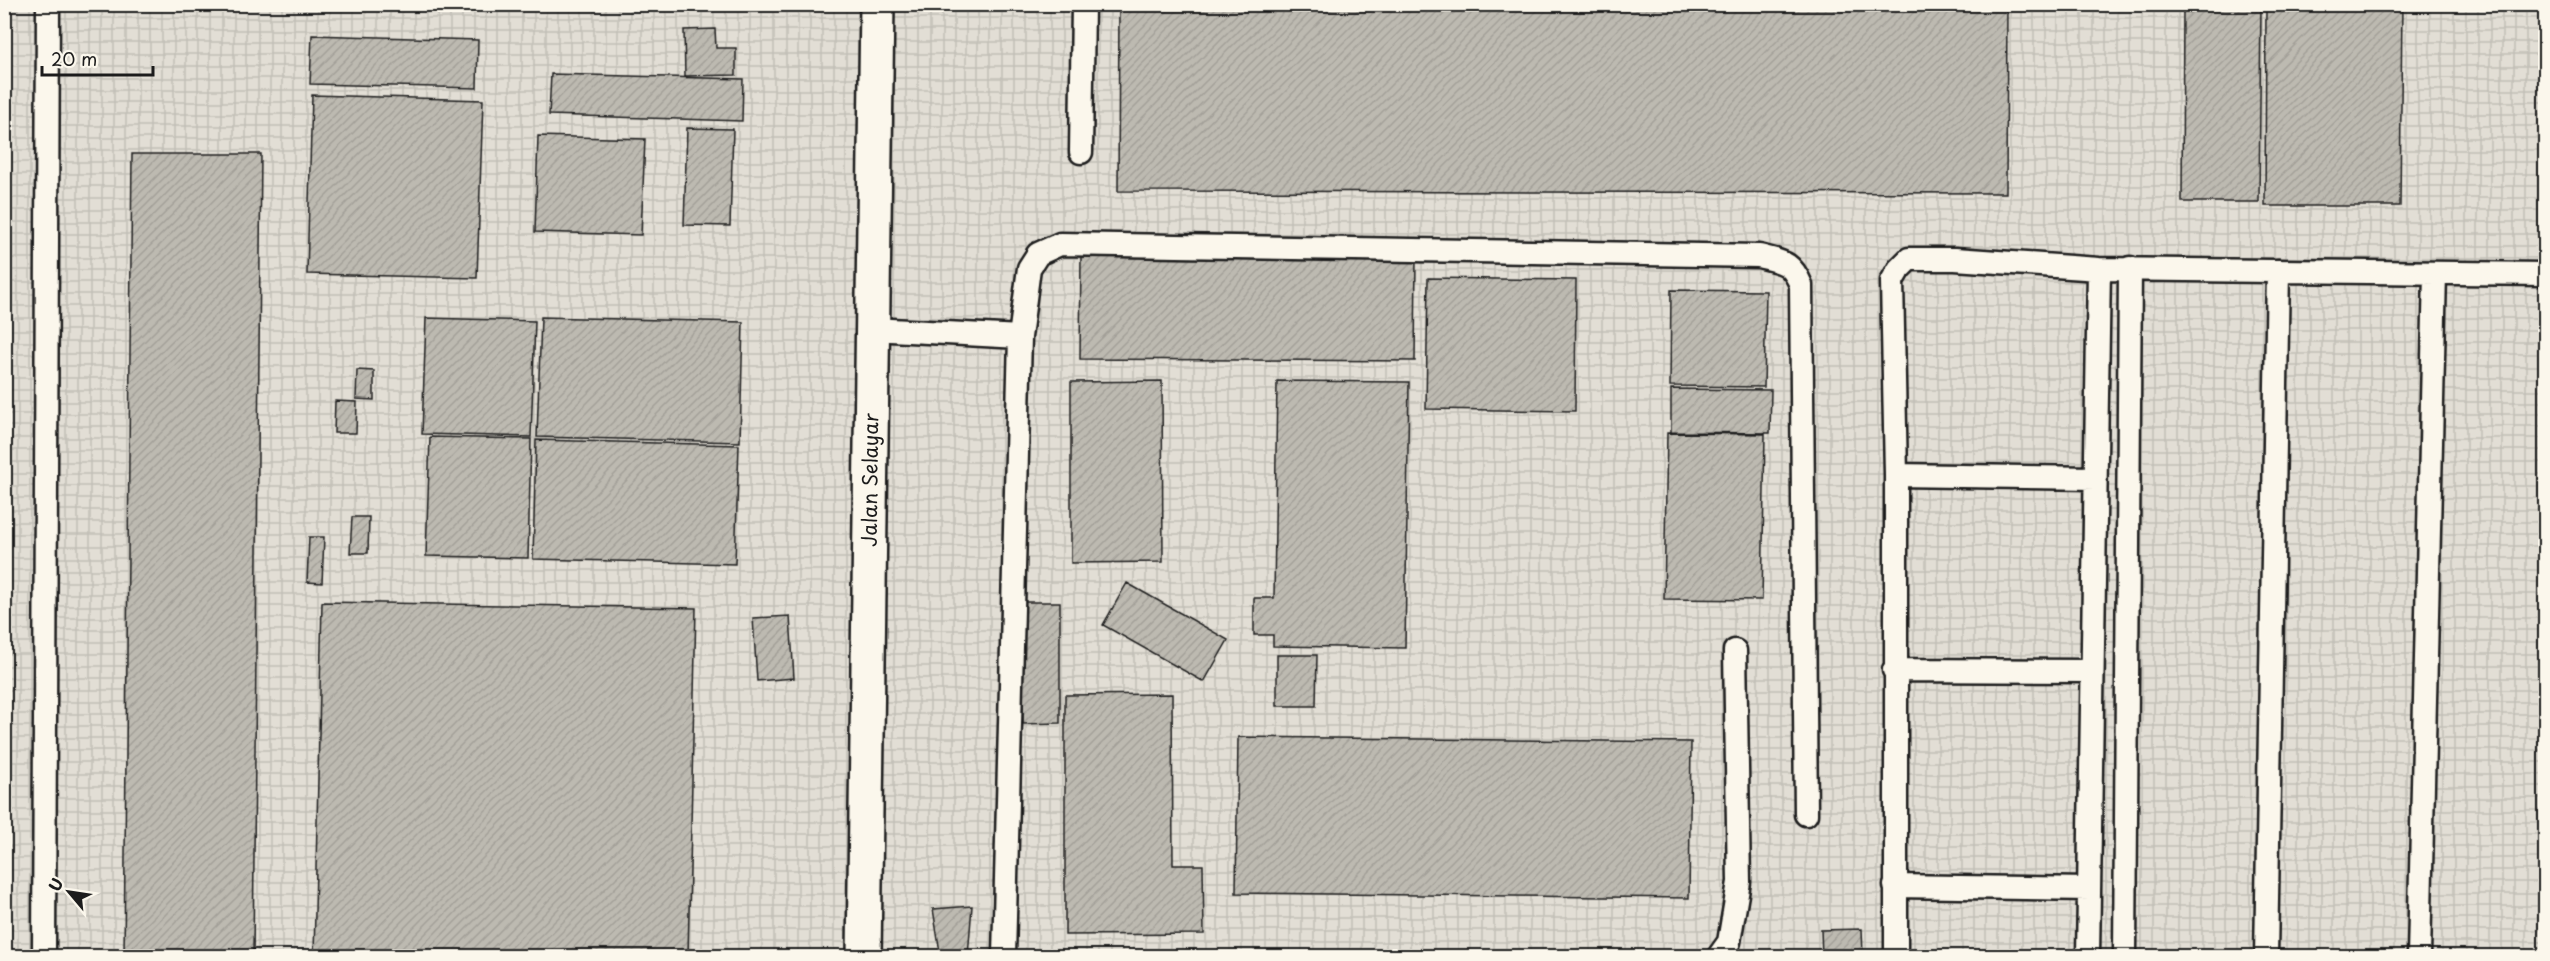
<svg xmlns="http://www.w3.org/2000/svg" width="2550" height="961" viewBox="0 0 2550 961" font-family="'Playpen Sans',sans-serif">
<defs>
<pattern id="industrial-grid" width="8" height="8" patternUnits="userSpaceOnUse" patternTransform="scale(1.5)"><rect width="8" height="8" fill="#e2ded5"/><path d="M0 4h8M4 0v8" fill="none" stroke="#c1beb6"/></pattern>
<pattern id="building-hatch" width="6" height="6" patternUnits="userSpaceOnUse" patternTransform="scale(1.5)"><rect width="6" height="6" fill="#bdbab1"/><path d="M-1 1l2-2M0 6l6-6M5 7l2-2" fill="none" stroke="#a29f98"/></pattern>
</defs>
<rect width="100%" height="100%" fill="#f2eee4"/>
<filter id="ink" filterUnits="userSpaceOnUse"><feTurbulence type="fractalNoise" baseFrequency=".0167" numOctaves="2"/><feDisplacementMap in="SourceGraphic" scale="12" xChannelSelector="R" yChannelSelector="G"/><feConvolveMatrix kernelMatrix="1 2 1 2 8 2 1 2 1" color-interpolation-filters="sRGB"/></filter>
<g filter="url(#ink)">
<path fill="url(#industrial-grid)" d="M5,5H2545V956H5Z"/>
<path fill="url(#building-hatch)" stroke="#1c1c1c" stroke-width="1.5" d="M1119,4H2007L2006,193L1118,191Z
M2183,4H2261L2259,202H2182Z
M2266,4H2402L2400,206H2265Z
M715,29L716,48H736V75L685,76L684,30Z
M312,35L478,40L477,88L310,84Z
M551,74L743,79L742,121L549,115Z
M312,95L483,100L477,278L307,274Z
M687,128L733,129L730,226L684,225Z
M538,136L645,139L641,235L535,232Z
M132,154H261L253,956H124Z
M1081,255L1416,257L1415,361L1080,359Z
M1428,278L1576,280L1575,411L1426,409Z
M1671,290L1766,291L1764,387L1670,386Z
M541,317L743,322L740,442L537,437Z
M426,318L535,321L531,437L422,434Z
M357,370L374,371V400L356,399Z
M1162,381L1163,562L1071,563V382Z
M1277,381L1409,382L1405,648L1273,646V635H1254V598H1274Z
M1671,389L1771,390L1770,433L1671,432Z
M335,401L357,402L356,433H334Z
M1667,433L1765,434L1762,600L1664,599Z
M430,437L531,439L528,558L426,556Z
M536,440L739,445L735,564L533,559Z
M352,517H369L368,553H350Z
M309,537H324L322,583L307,582Z
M1127,583L1228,640L1204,682L1103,625Z
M322,602L696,608L688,956H314Z
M1023,602H1060V723L1023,724Z
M790,616L794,678L757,681L753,618Z
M1277,655H1317L1316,706H1277Z
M1172,694L1173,865H1203L1204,934L1065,935V695Z
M1238,737L1691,742L1689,898L1236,893Z
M972,906L968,956L940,952L933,909Z
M1862,929L1863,956H1822L1821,930Z"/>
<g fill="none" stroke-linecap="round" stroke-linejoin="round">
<g stroke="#1c1c1c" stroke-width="27">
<path id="lane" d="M1081,152L1083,4
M872,329L1020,337
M1896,475L2095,478
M1894,670L2092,671
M1895,886L2089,889
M44,956L48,4
M1004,956L1020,337L1029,268L1038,254L1060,244L1759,256C1782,262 1791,261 1801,285L1806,814
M1719,956L1729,942L1739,882L1735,651
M1896,956V475L1892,281L1899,269L1909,259H1955L2099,269L2546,274
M2088,956L2099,269
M2125,956L2130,268
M2266,956L2278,271
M2419,956L2435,273"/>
</g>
<g stroke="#1c1c1c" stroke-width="38">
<g id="street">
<path id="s1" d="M864,956L877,4"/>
</g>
</g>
<use href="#lane" stroke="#fbf7ec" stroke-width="22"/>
<use href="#street" stroke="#fbf7ec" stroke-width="33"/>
</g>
</g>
<g text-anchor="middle" stroke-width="6" stroke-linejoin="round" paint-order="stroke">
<g font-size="20" fill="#1c1c1c" stroke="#fbf7ec">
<text dy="7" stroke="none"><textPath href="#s1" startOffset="476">Jalan Selayar</textPath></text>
</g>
</g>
<rect width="2550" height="961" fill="none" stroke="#fbf7ec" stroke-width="24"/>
<rect x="12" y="12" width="2526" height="937" fill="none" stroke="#1c1c1c" stroke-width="2" filter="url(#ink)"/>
<g transform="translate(69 892) rotate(299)" stroke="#fbf7ec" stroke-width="4.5" paint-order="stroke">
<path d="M0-4.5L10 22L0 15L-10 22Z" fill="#1c1c1c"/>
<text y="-9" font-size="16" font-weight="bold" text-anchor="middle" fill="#1c1c1c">U</text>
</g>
<path d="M42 66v9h111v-9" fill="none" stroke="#1c1c1c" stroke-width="3"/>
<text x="51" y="66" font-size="18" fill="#1c1c1c" stroke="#fbf7ec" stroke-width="4.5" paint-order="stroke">20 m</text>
</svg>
